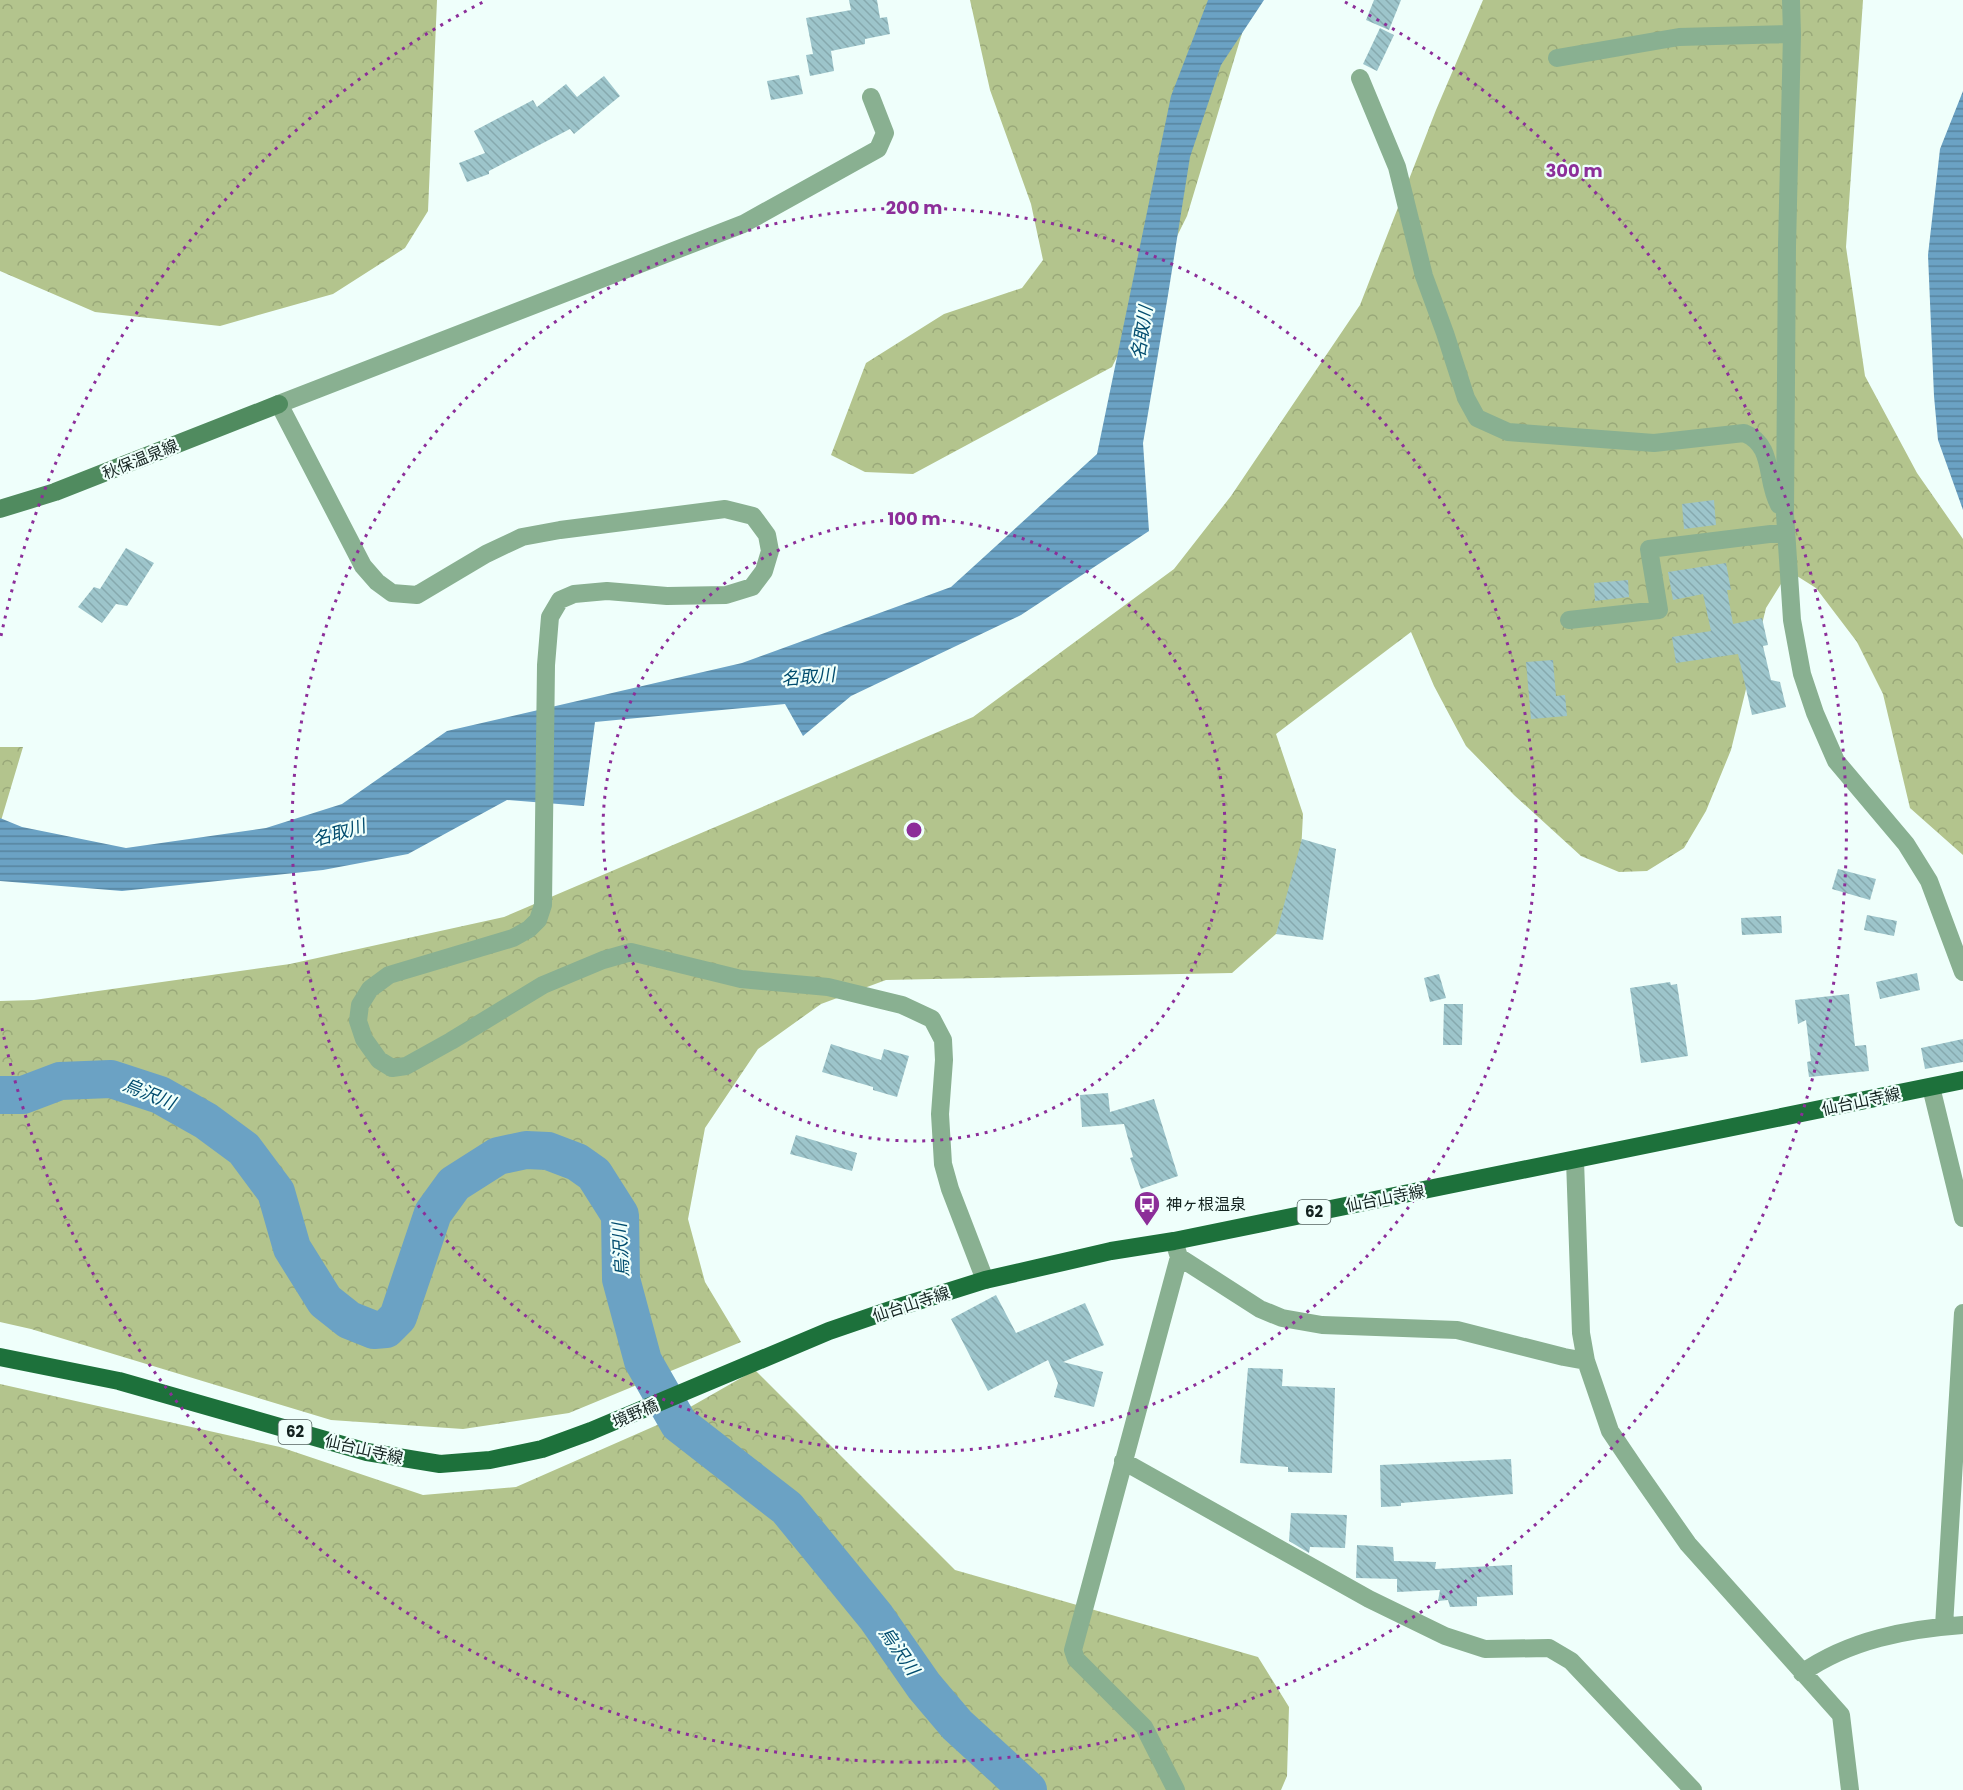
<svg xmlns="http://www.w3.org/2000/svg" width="1963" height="1790" viewBox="0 0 1963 1790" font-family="Poppins,'Noto Sans JP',sans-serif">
<defs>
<pattern id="forest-crowns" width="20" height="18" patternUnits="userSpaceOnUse" patternTransform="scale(1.5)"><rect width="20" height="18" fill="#b3c48d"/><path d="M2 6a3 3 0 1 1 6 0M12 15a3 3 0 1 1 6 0" fill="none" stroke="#99a879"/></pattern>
<pattern id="water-rules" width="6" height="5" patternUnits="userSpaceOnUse" patternTransform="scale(1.5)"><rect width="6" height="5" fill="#6ba2c4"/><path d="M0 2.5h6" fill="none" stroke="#57849f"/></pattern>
<pattern id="building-back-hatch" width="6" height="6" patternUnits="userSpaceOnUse" patternTransform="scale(1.5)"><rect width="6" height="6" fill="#9dc5cb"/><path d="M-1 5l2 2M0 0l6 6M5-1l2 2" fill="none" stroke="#86a9ae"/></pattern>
</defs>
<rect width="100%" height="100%" fill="#effffb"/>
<path fill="url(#forest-crowns)" d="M0,0H437L428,211L405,248L333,294L220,326L95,312L0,271Z
M970,0H1252L1187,216L1112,367L913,474L865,472L831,455L866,363L944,314L1022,288L1043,260L1031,204L990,90Z
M1483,0H1863L1846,247L1865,376L1917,473L1963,539V855L1910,808L1883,694L1857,642L1816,588L1789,571L1766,608L1731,750L1706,811L1684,848L1647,871L1619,872L1581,856L1514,795L1466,746L1434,686L1411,632L1276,734L1303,814L1300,873L1276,934L1232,973L886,980L821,1004L758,1049L705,1128L688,1219L705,1282L741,1342L569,1413L463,1429L331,1420L31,1329L0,1322V1001L34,1000L290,964L504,917L973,717L1174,569L1231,496L1360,305L1436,110Z
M0,747H23L0,824Z
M755,1370L955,1570L1258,1657L1289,1707L1287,1776L1281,1790H0V1384L280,1447L423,1495L516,1487L664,1422Z"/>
<path fill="url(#water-rules)" d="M1208,0H1264L1221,65L1190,157L1168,295L1143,443L1149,531L1021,615L851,696L803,736L785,704L595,722L584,806L507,800L408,854L323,870L122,891L0,881V818L22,827L126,848L266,828L342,804L447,731L742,663L951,587L1097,454L1171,96Z
M1963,91V510L1938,440L1934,396L1928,255L1940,149Z"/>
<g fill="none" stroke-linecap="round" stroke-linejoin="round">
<path stroke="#6ba2c4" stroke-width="38" d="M0,1095H23L60,1081L111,1079L160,1095L206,1121L244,1149L276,1192L292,1248L325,1301L349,1320L374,1330L386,1329L398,1317L433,1213L454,1184L498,1156L526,1150L548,1151L577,1162L594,1174L620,1215L621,1279L643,1361L679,1424L787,1508L876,1617L924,1686L957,1725L1028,1790"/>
</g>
<path fill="url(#building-back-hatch)" d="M849,0H877L880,18L887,17L890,34L865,39V44L831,51L834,71L810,76L806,55L813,54L806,18L851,10Z
M1374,0H1401L1389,30L1366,20Z
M1380,28L1394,35L1377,71L1363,64Z
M799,75L803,94L771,100L767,81Z
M604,76L620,96L574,134L570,129L489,171V174L467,182L459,163L485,153L474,131L533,100L537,107L566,84L577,97Z
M1714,500L1716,525L1684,529L1682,504Z
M126,548L154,563L127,606L116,604L102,623L78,607L94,587L100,589Z
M1726,563L1731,590H1727L1733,624L1762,618L1768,645L1763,646L1771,680L1780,682L1786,707L1752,715L1738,654L1676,663L1672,637L1711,631L1703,594L1673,600L1668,572Z
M1628,580L1629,597L1595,601L1594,583Z
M1553,660L1556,696L1565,695L1567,716L1531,719L1526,662Z
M1302,839L1336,849L1323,940L1276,934Z
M1838,869L1876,879L1870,900L1832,889Z
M1867,915L1897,921L1894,936L1864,930Z
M1781,916L1782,933L1742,935L1741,918Z
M1917,973L1920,990L1880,999L1876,982Z
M1439,974L1446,998L1430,1002L1424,978Z
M1670,982L1671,985L1677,984L1688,1056L1641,1063L1630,988Z
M1849,994L1855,1046L1866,1045L1869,1071L1809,1077L1807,1062L1811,1061L1806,1020L1798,1024L1795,1000Z
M1444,1004H1463L1462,1045H1443Z
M1963,1039V1062L1925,1069L1921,1048Z
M831,1044L881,1060L884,1049L909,1056L897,1097L873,1090V1087L822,1072Z
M1108,1093L1110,1112L1154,1099L1178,1176L1141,1189L1130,1158L1133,1157L1124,1124L1082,1127L1080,1095Z
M796,1135L857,1153L852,1171L790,1154Z
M996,1295L1016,1333L1085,1303L1104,1345L1063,1362L1103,1372L1094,1407L1054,1397L1058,1383L1048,1360L988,1391L951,1319Z
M1248,1368L1283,1369L1282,1386L1335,1388L1332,1473L1288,1472V1467L1240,1463Z
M1511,1459L1513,1494L1401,1503V1506L1381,1507L1380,1465Z
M1291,1513L1347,1515L1345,1548L1310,1547L1309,1553L1289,1541Z
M1357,1545L1393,1547L1394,1561L1436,1562L1435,1569L1512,1565L1513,1595L1477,1597V1606L1450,1607L1448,1600L1438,1601L1440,1590L1397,1592V1579L1356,1578Z"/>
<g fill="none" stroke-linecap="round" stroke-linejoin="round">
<path stroke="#89b091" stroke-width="18" d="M1791,0L1792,34L1787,246L1785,514L1792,620L1802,674L1815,713L1836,761L1906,844L1929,881L1963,972
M1557,58L1679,37L1792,34
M1360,78L1397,167L1424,276L1445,333L1466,398L1477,418L1508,432L1654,443L1744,433C1775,445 1765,480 1779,505
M871,97L885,133L878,149L743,224L279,404L363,566L377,582L392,593L417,595L486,554L522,537L560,530L725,509L753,516L767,535L770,551L764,571L752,587L726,595L667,596L607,591L574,594L560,600L550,617L546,665L543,905L538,920L529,929L513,938L389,975L370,989L360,1005L358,1021L364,1039L379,1060L392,1068L406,1066L451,1041L543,985L603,960L631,952L741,979L828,987L902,1005L932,1019L943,1040L944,1060L940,1114L943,1164L950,1189L985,1280
M1569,620L1659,610L1649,549L1786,532
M1931,1087L1963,1218
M1575,1160L1581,1333L1586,1361L1610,1431L1635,1468L1688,1544L1841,1715L1850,1790
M1174,1241L1179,1257L1073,1650L1076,1659L1144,1727L1176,1790
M1179,1257L1260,1309L1282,1318L1322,1325L1457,1330L1564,1357L1586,1361
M1123,1461L1369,1599L1445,1636L1485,1649L1549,1648L1571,1661L1693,1790
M1944,1626L1963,1313
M1802,1673C1849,1640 1907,1629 1963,1625"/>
<path stroke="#508b5f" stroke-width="18" d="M0,509L55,492L279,404"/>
<path stroke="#1d713b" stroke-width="18" d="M0,1357L119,1381L367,1452L440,1464L490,1460L542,1449L591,1431L829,1331L899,1307L985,1280L1111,1251L1174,1241L1963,1080"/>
</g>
<g fill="none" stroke="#8c2e99" stroke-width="3" stroke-dasharray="3 6">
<circle cx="914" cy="830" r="311"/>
<circle cx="914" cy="830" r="622"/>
<path d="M1 636A933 933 0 0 1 483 2M1345 2A933 933 0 1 1 1 1024"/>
</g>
<defs>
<g id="bus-pin" transform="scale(1.35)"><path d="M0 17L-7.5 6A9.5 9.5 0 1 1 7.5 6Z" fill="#8c2e99" stroke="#effffb"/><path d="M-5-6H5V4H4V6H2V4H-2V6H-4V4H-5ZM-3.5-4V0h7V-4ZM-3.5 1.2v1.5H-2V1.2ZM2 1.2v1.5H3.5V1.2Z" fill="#fff"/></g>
</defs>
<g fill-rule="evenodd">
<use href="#bus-pin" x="1147" y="1204"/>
</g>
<g text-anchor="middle" stroke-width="4.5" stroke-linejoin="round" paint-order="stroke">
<g fill="#effffb" stroke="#556461" stroke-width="1.5">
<rect x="1297.5" y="1200" width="33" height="24" rx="4.5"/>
<rect x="278.5" y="1420" width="33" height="24" rx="4.5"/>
</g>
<g font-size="15" font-weight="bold" fill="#13221f">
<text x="1314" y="1217">62</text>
<text x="295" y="1437">62</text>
</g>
<g font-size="16" fill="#13221f" stroke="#effffb">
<text transform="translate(140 459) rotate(-22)" y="6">秋保温泉線</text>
<text transform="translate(1861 1101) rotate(-12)" y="6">仙台山寺線</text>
<text transform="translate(1385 1198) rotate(-11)" y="6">仙台山寺線</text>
<text transform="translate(911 1304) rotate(-18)" y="6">仙台山寺線</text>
<text transform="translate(635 1413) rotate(-23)" y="6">境野橋</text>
<text transform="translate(364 1449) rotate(13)" y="6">仙台山寺線</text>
</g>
<g font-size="16" fill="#13221f" stroke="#effffb" text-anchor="start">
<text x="1166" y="1210">神ヶ根温泉</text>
</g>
<g font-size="18" font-style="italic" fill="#014c6e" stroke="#effffb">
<text transform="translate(1142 333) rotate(-81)" y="6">名取川</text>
<text transform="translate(808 677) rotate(-5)" y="6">名取川</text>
<text transform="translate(339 833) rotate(-16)" y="6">名取川</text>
<text transform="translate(149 1094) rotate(22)" y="6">烏沢川</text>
<text transform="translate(621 1250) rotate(-93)" y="6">烏沢川</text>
<text transform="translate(899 1651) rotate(55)" y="6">烏沢川</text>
</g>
</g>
<circle cx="914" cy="830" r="9" fill="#8c2e99" stroke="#effffb" stroke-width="3"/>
<g font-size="18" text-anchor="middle" font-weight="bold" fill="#8c2e99" stroke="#effffb" stroke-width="4.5" stroke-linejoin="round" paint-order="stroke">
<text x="1574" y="177">300 m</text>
<text x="914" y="214">200 m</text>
<text x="914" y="525">100 m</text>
</g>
</svg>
